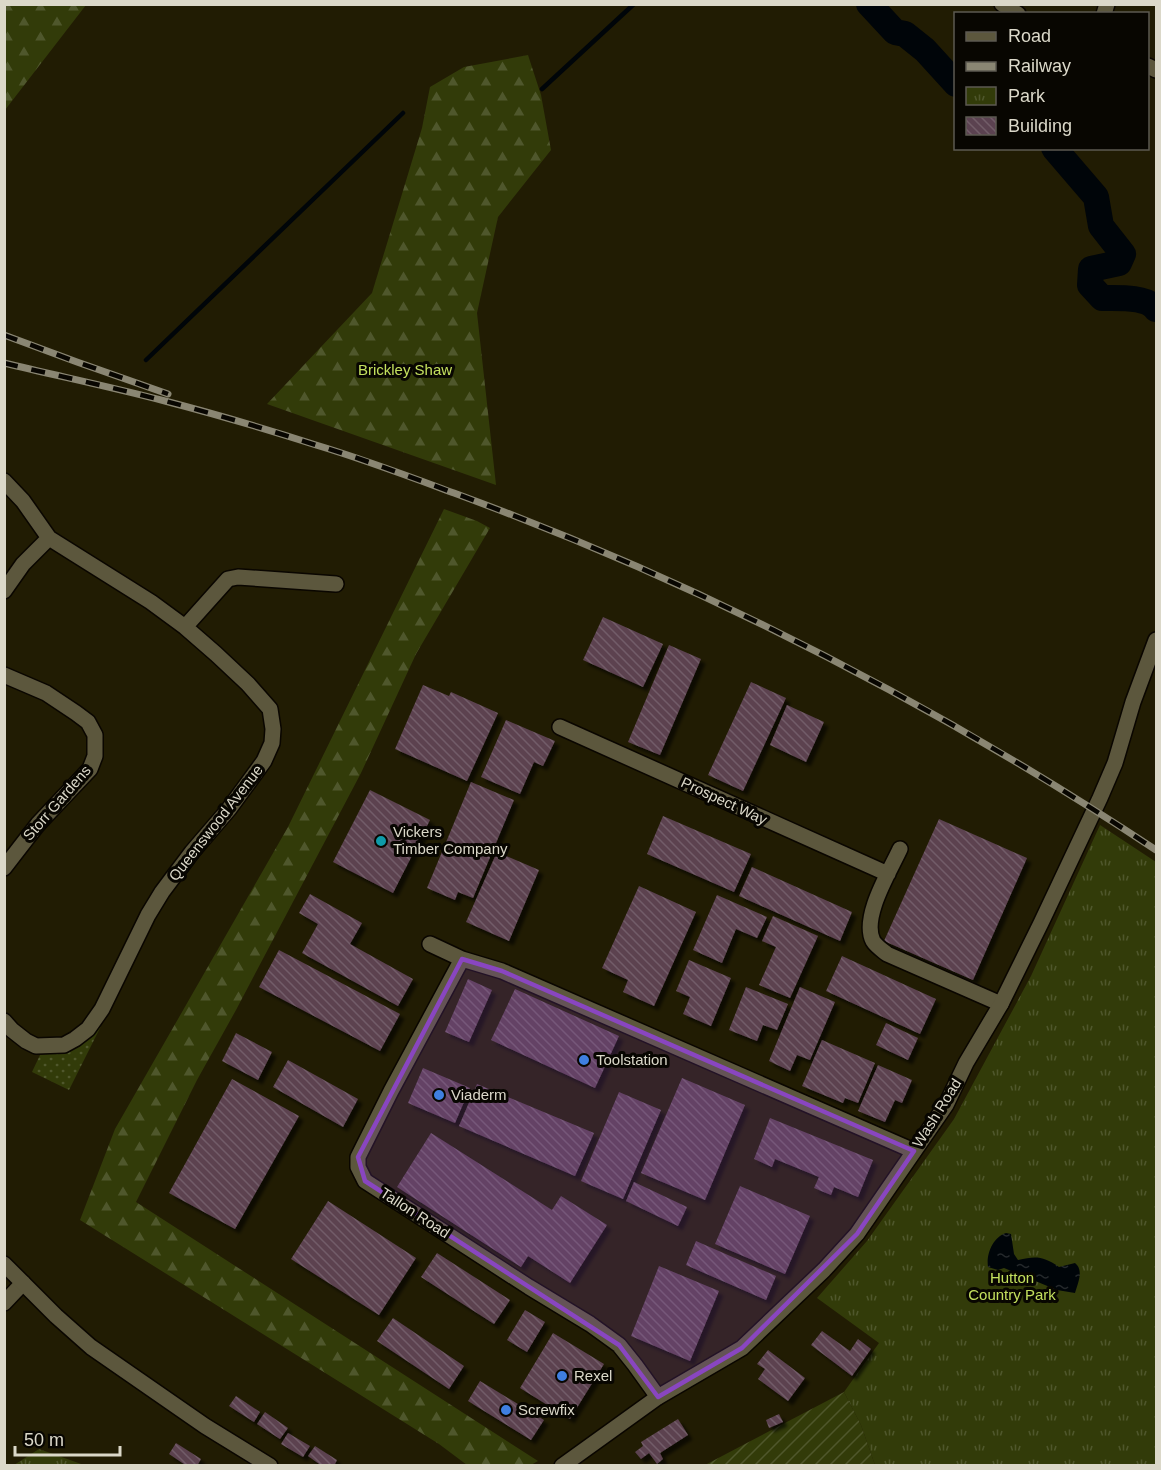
<svg xmlns="http://www.w3.org/2000/svg" width="1161" height="1470" viewBox="0 0 1161 1470" font-family="Helvetica,sans-serif">
<defs>
<pattern id="grass-dots" width="8" height="8" patternUnits="userSpaceOnUse" patternTransform="scale(1.5)"><rect width="8" height="8" fill="#323b09"/><path d="M2 2h.1M6 6h.1" fill="none" stroke="#4f572c" stroke-width="1.8" stroke-linecap="round"/></pattern>
<pattern id="forest-firs" width="22" height="20" patternUnits="userSpaceOnUse" patternTransform="scale(1.5)"><rect width="22" height="20" fill="#323b09"/><path d="M5 1l3.5 6h-7zM16 11l3.5 6h-7z" fill="#4f572c"/></pattern>
<pattern id="park-tufts" width="24" height="20" patternUnits="userSpaceOnUse" patternTransform="scale(1.5)"><rect width="24" height="20" fill="#323b09"/><path d="M3 7l-1-3M5 7V3M7 7l1-3M15 17l-1-3M17 17v-4M19 17l1-3" fill="none" stroke="#4f572c"/></pattern>
<pattern id="garden-furrows" width="10" height="10" patternUnits="userSpaceOnUse" patternTransform="scale(1.5)"><rect width="10" height="10" fill="#323b09"/><path d="M-1 1l2-2M0 10L10 0M9 11l2-2" fill="none" stroke="#4f572c"/></pattern>
<pattern id="water-ripples" width="26" height="14" patternUnits="userSpaceOnUse" patternTransform="scale(1.5)"><rect width="26" height="14" fill="#000509"/><path d="M2 4q2-2 4 0t4 0M15 11q2-2 4 0t4 0" fill="none" stroke="#25292c"/></pattern>
<pattern id="building-back-hatch" width="6" height="6" patternUnits="userSpaceOnUse" patternTransform="scale(1.5)"><rect width="6" height="6" fill="#5b4250"/><path d="M-1 5l2 2M0 0l6 6M5-1l2 2" fill="none" stroke="#725d68"/></pattern>
<filter id="shadow"><feDropShadow dx="4.5" dy="4.5" stdDeviation="1.5" flood-color="#0009"/></filter>
</defs>
<rect width="100%" height="100%" fill="#211c03"/>
<path fill="url(#grass-dots)" d="M101,1026L69,1090L32,1072L40,1055L69,1052Z"/>
<path fill="url(#forest-firs)" d="M5,4L86,5L5,110L4,5Z
M528,55L541,95L551,150L498,217L477,313L496,485L267,404L372,293L422,128L430,87L464,67Z
M444,509L477,521L490,528L416,654L361,773L236,1010L197,1080L136,1202L538,1461L531,1465H467L439,1444L80,1220L115,1129L288,827Z"/>
<path fill="url(#park-tufts)" d="M1100,825L1156,862V1465H875L861,1425L844,1392L879,1343L817,1298L867,1241L954,1119L1031,976Z
M39,1449L84,1465H14Z"/>
<path fill="url(#garden-furrows)" d="M844,1392L861,1425L875,1465H705Z"/>
<path fill="url(#water-ripples)" d="M1006,1233L1011,1234L1014,1254L1018,1260C1036,1256 1043,1256 1059,1267L1075,1263C1084,1270 1078,1283 1075,1293L1057,1290L1004,1268L998,1270L988,1267C986,1254 993,1237 1006,1233Z"/>
<g fill="none" stroke-linecap="round" stroke-linejoin="round">
<path stroke="#000509" stroke-width="4.5" d="M542,89L634,4
M146,360L403,113"/>
<path stroke="#000509" stroke-width="26" d="M869,4L895,32L905,34L925,50L956,84
M1054,148L1096,197L1101,226L1123,254L1119,263L1091,269L1090,285L1102,298C1116,298 1147,296 1156,309"/>
</g>
<path fill="url(#building-back-hatch)" filter="url(#shadow)" d="M603,617L663,644L643,687L583,660Z
M669,645L701,659L660,755L628,742Z
M751,682L786,698L743,791L708,775Z
M423,685L449,696L451,692L498,713L467,781L395,749Z
M787,705L824,722L806,762L770,745Z
M506,720L555,741L543,766L534,762L520,794L481,777Z
M471,782L514,800L473,898L458,892L455,900L427,888Z
M370,790L430,820L393,893L333,862Z
M663,816L751,854L734,892L647,854Z
M939,819L1027,858L973,980L884,941Z
M497,852L539,870L509,941L466,922Z
M752,867L852,912L840,941L739,896Z
M639,886L696,912L654,1006L623,992L628,980L602,968Z
M310,894L362,923L350,944L413,979L398,1006L302,953L318,924L299,913Z
M717,895L767,917L757,938L736,929L722,963L693,950Z
M773,916L818,936L790,998L759,985L776,947L762,941Z
M279,950L400,1014L380,1051L259,987Z
M842,956L936,999L920,1034L826,991Z
M689,960L731,978L711,1026L683,1014L690,997L676,991Z
M468,979L492,990L469,1042L445,1032Z
M746,987L788,1004L777,1030L763,1025L757,1041L729,1030Z
M800,987L835,1002L810,1060L797,1055L790,1071L769,1061Z
M515,989L619,1036L595,1088L491,1040Z
M886,1023L918,1038L908,1060L876,1045Z
M236,1033L272,1052L258,1080L222,1061Z
M822,1040L875,1063L858,1103L845,1098L843,1103L802,1086Z
M288,1060L358,1099L343,1127L273,1087Z
M878,1065L912,1080L902,1103L895,1100L885,1122L858,1111Z
M423,1068L470,1088L455,1123L408,1103Z
M682,1078L745,1105L705,1200L641,1173Z
M232,1079L299,1116L235,1229L169,1193Z
M477,1084L594,1133L575,1176L459,1126Z
M619,1092L661,1110L623,1199L581,1181Z
M770,1118L873,1160L858,1197L834,1187L831,1195L814,1188L819,1177L775,1159L772,1167L754,1159Z
M431,1133L552,1210L561,1196L607,1225L570,1283L528,1256L521,1267L397,1187Z
M634,1182L687,1207L678,1226L626,1201Z
M740,1186L810,1216L785,1274L715,1244Z
M328,1201L416,1258L379,1315L291,1259Z
M696,1241L776,1276L766,1300L686,1265Z
M437,1253L510,1300L494,1324L421,1277Z
M659,1266L719,1291L690,1361L631,1336Z
M525,1310L545,1322L527,1352L507,1340Z
M393,1318L464,1366L449,1389L377,1341Z
M822,1331L850,1351L858,1339L871,1349L852,1376L811,1345Z
M553,1333L604,1364L570,1419L520,1388Z
M768,1350L805,1378L788,1401L758,1379L765,1369L757,1364Z
M480,1381L544,1420L531,1440L468,1401Z
M236,1396L260,1412L254,1422L229,1406Z
M265,1412L288,1428L280,1439L257,1424Z
M779,1414L783,1422L769,1428L766,1420Z
M678,1419L688,1435L660,1453L663,1459L657,1464L649,1453L641,1459L635,1452L643,1446L641,1442Z
M288,1433L310,1446L303,1457L281,1444Z
M176,1443L201,1459L197,1466H187L169,1454Z
M315,1446L337,1460L334,1466H322L308,1456Z"/>
<g fill="none" stroke-linecap="round" stroke-linejoin="round">
<g stroke="#0a0600" stroke-width="18">
<path id="minor" d="M4,481L23,501L49,538L151,602L185,627L216,654L248,684L270,709L273,729L272,743L264,761L229,809L192,852L162,892L148,915L102,1009L88,1029L75,1039L64,1045L36,1046L26,1041L12,1030L4,1021
M4,591L23,564L49,538
M185,627L228,579L238,577L336,584
M4,675L46,693L76,713L88,722L95,735V756L90,769L38,824L4,868
M560,727L888,874
M900,849C890,871 861,917 873,941C876,946 882,950 887,954L1001,1004
M430,944L462,959
M4,1303L23,1283
M658,1397L635,1365L619,1345L590,1324L529,1287L365,1181L358,1167V1157L391,1091L462,959L502,971L914,1151"/>
</g>
<g stroke="#0a0600" stroke-width="18">
<path id="tertiary" d="M1002,4L1018,14
M1104,14L1107,4
M1148,66L1156,70
M4,1264L56,1316L91,1347L205,1426L270,1466
M562,1466L658,1397L742,1348L824,1270L857,1234L946,1105L966,1063L1001,1004L1041,923L1100,798L1115,763L1133,702L1156,640"/>
</g>
<use href="#minor" stroke="#5c573d" stroke-width="15"/>
<use href="#tertiary" stroke="#5c573d" stroke-width="15"/>
<g stroke="#8a8673" stroke-width="7">
<path id="rail" d="M4,335L77,362L168,394
M4,363C58,376 112,387 165,401C215,414 266,429 316,445C363,459 408,476 454,493C702,584 935,704 1156,850"/>
</g>
<use href="#rail" stroke="#080601" stroke-width="4.5" stroke-dasharray="14" stroke-linecap="butt"/>
</g>
<path fill="#8946c0" fill-opacity="0.2" stroke="#8946c0" stroke-width="4.5" stroke-linejoin="round" d="M462,959L502,971L914,1151L857,1234L742,1348L658,1397L619,1345L365,1181L358,1157Z"/>
<circle fill="#0f9aa8" stroke="#080601" stroke-width="2" cx="381" cy="841" r="6"/>
<g fill="#3f7fe0" stroke="#080601" stroke-width="2">
<circle cx="584" cy="1060" r="6"/>
<circle cx="439" cy="1095" r="6"/>
<circle cx="562" cy="1376" r="6"/>
<circle cx="506" cy="1410" r="6"/>
</g>
<g text-anchor="middle" stroke-width="6" stroke-linejoin="round" paint-order="stroke">
<g font-size="15" fill="#c4e05e" stroke="#080601">
<text x="405" y="375">Brickley Shaw</text>
<text x="1012" y="1283">Hutton<tspan x="1012" dy="17">Country Park</tspan></text>
</g>
<g font-size="15" fill="#dbd8c9" stroke="#080601">
<text transform="translate(724 801) rotate(25)" y="5">Prospect Way</text>
<text transform="translate(57 803) rotate(-49)" y="5">Storr Gardens</text>
<text transform="translate(216 823) rotate(-52)" y="5">Queenswood Avenue</text>
<text transform="translate(937 1113) rotate(-58)" y="5">Wash Road</text>
<text transform="translate(415 1213) rotate(33)" y="5">Tallon Road</text>
</g>
<g font-size="15" fill="#dbd8c9" stroke="#080601" text-anchor="start">
<text x="393" y="837">Vickers<tspan x="393" dy="17">Timber Company</tspan></text>
<text x="596" y="1065">Toolstation</text>
<text x="451" y="1100">Viaderm</text>
<text x="574" y="1381">Rexel</text>
<text x="518" y="1415">Screwfix</text>
</g>
</g>
<rect width="1161" height="1470" fill="none" stroke="#dbd8c9" stroke-width="12"/>
<rect x="954" y="12" width="195" height="138" fill="#080601" stroke="#5c5a51" stroke-width="1.5"/>
<rect x="966" y="32" width="30" height="9" fill="#5c573d" stroke="#5c5a51" stroke-width="1.5"/>
<text x="1008" y="42" font-size="18" fill="#dbd8c9">Road</text>
<rect x="966" y="62" width="30" height="9" fill="#8a8673" stroke="#5c5a51" stroke-width="1.5"/>
<text x="1008" y="72" font-size="18" fill="#dbd8c9">Railway</text>
<rect x="966" y="87" width="30" height="18" fill="url(#park-tufts)" stroke="#5c5a51" stroke-width="1.5"/>
<text x="1008" y="102" font-size="18" fill="#dbd8c9">Park</text>
<rect x="966" y="117" width="30" height="18" fill="url(#building-back-hatch)" stroke="#5c5a51" stroke-width="1.5"/>
<text x="1008" y="132" font-size="18" fill="#dbd8c9">Building</text>
<path d="M15 1446v9h105v-9" fill="none" stroke="#dbd8c9" stroke-width="3"/>
<text x="24" y="1446" font-size="18" fill="#dbd8c9" stroke="#080601" stroke-width="4.5" paint-order="stroke">50 m</text>
</svg>
